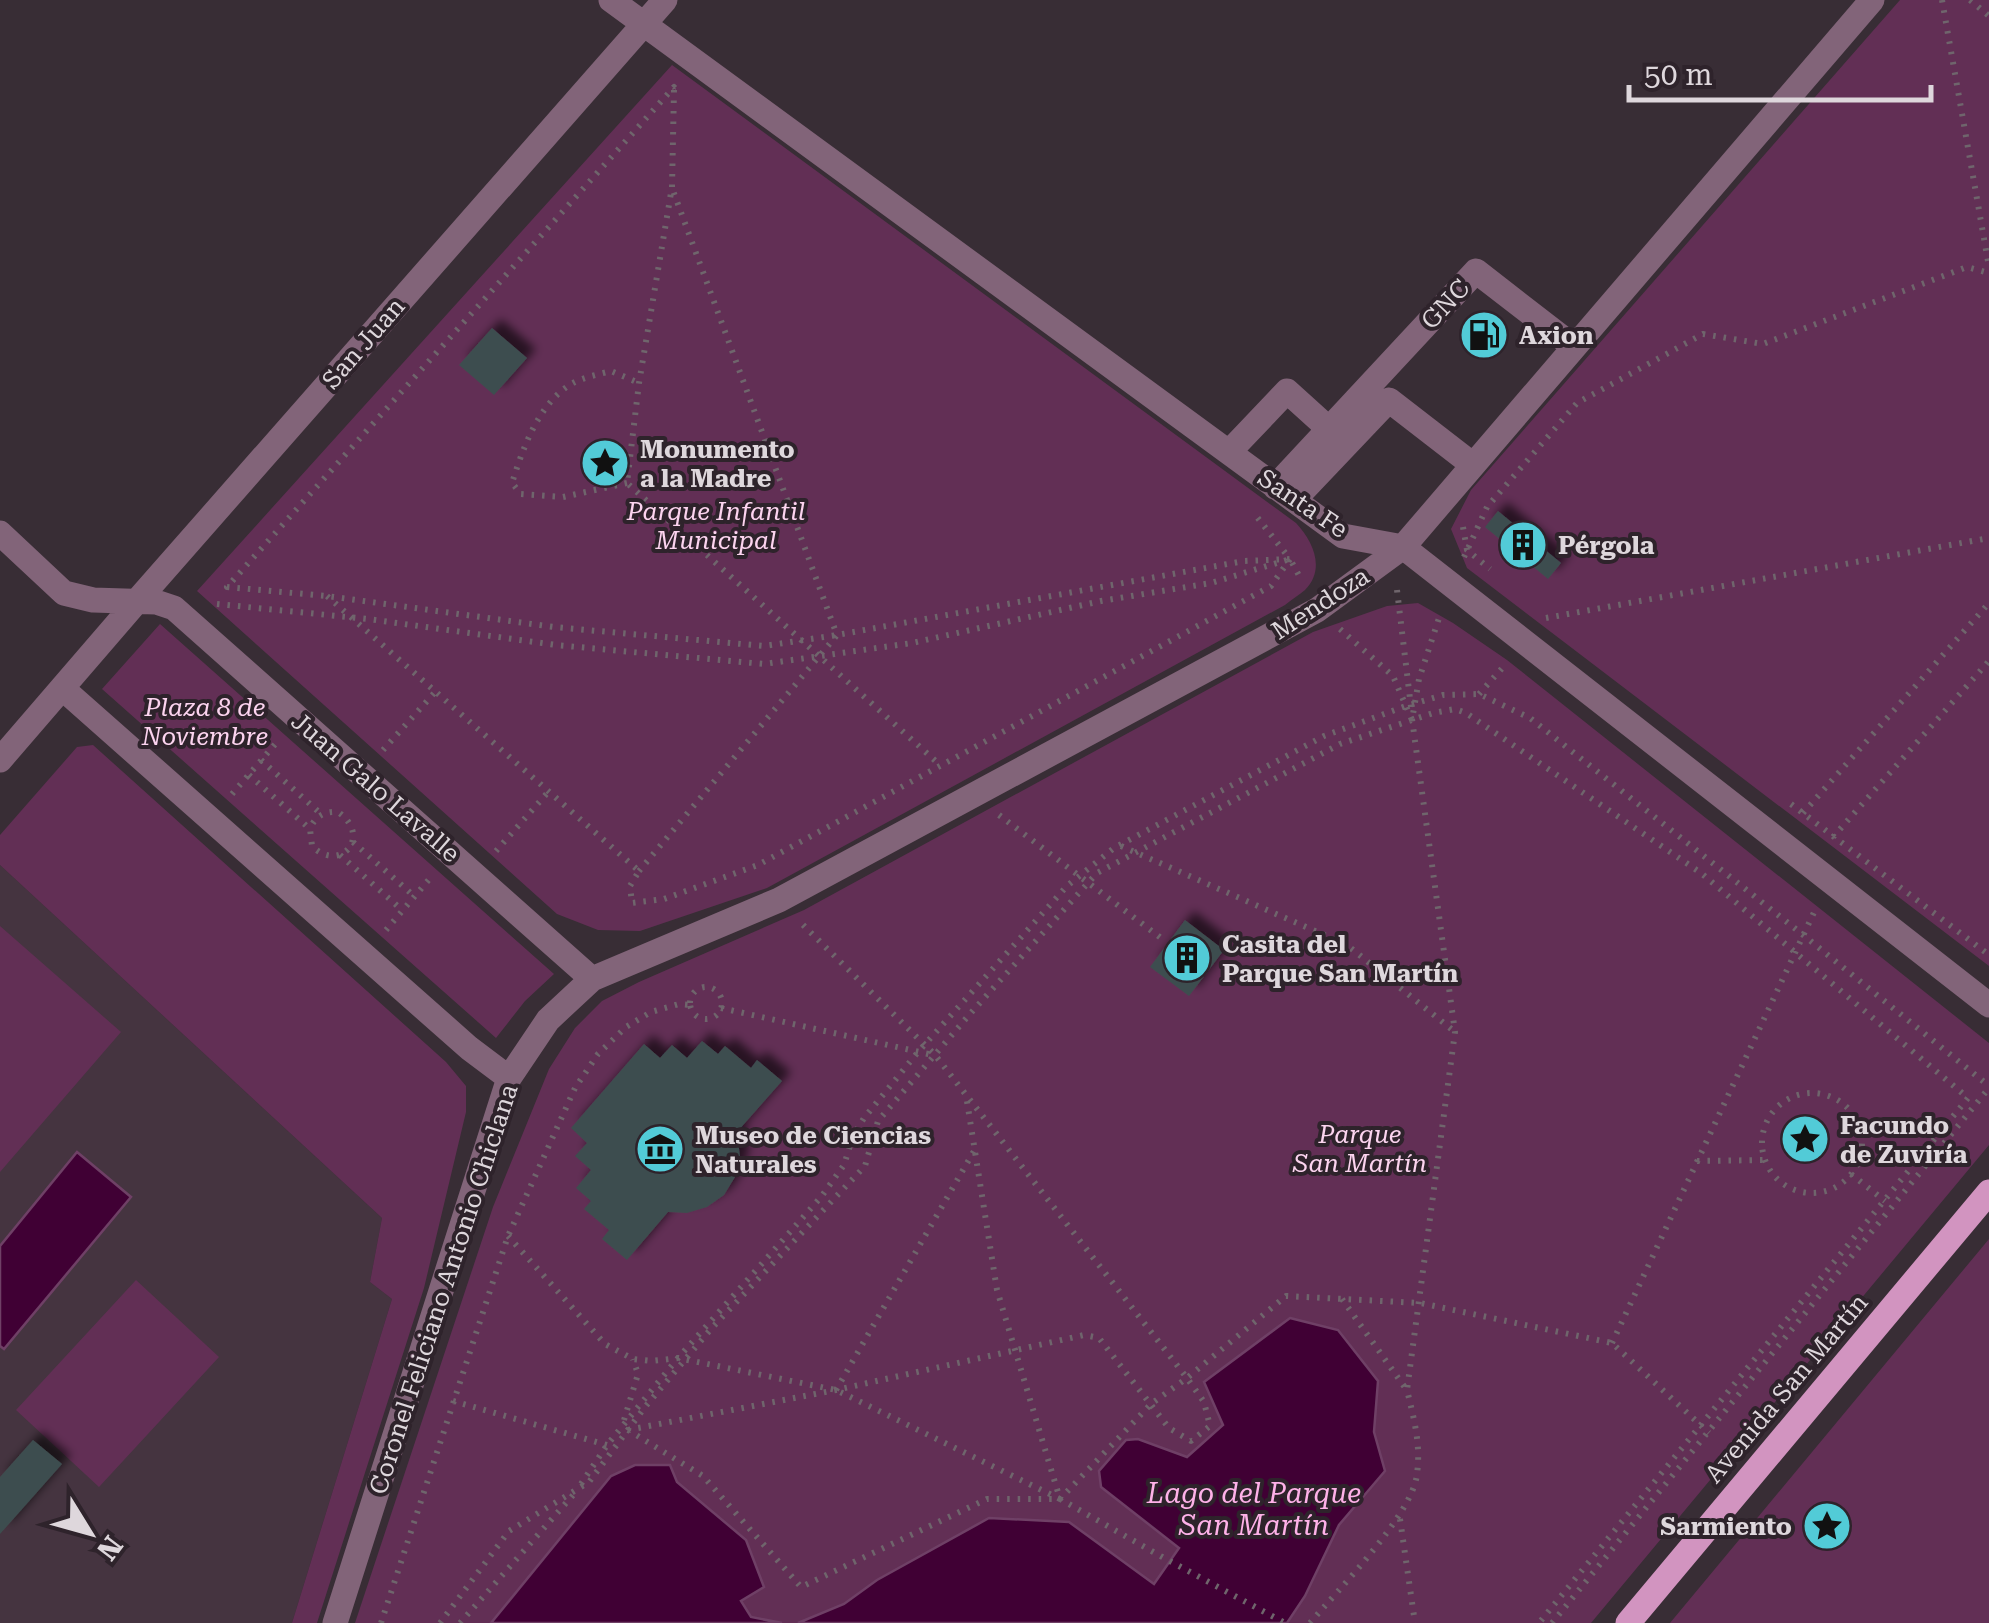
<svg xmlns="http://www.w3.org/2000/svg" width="1989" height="1623" viewBox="0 0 1989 1623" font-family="'Roboto Serif',serif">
<defs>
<filter id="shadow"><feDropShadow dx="9" dy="-9" stdDeviation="5" flood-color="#0009"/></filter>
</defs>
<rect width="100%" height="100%" fill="#382d35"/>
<path fill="#453440" d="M0,865L382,1218L370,1282L392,1299L292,1623H0Z"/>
<path fill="#622f55" d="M1900,0H1989V966L1467,568L1451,529L1471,490Z
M672,65L1296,523C1313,541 1326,569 1305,590C1299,595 1291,600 1285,605L767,888L640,931L598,930L557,914L197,591Z
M1418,603L1453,623L1507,660L1989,1043V1145L1591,1623H355L493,1207L549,1069L575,1028L602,1001L639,982L804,910L1313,632L1387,606Z
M160,624L554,974L525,1001L496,1038L102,689Z
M93,745L446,1062L466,1086V1112L424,1288L317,1623H292L392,1299L370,1282L382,1218L0,865V835L77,747Z
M0,926L121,1032L0,1172Z
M1989,1239V1623H1670Z
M136,1280L219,1357L99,1487L16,1410Z"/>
<path fill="#400034" stroke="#6f4066" stroke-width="2.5" d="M77,1152L131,1197L4,1349L0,1346V1246Z
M1290,1318L1338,1330L1378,1381L1374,1432L1385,1471L1339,1525L1305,1596L1287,1623H798L844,1604L877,1580L989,1518L1069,1522L1154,1584L1179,1548L1101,1487L1099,1471L1126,1440L1138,1439L1187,1457L1223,1425L1204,1382Z
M635,1465H670L677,1482L746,1540L764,1587L741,1601L751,1617L782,1623H491L611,1476Z"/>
<path fill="#3e4e4f" filter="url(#shadow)" d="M492,328L527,358L494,395L459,365Z
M1498,511L1561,563L1548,579L1485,527Z
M1185,920L1224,950L1189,996L1150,967Z
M702,1041L718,1054L725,1046L751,1068L757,1060L782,1081L737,1132L740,1157L735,1177L724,1195L707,1207L687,1213L668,1212L627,1260L602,1239L609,1230L584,1209L591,1201L576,1188L591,1170L575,1156L587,1143L571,1128L644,1044L660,1058L672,1045L687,1058Z
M33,1440L62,1464L0,1534V1477Z"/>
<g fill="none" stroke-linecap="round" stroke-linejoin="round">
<path stroke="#6f656c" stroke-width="6" stroke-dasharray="2.5 8" stroke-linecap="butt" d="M1942,0L1989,267
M1970,0L1989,16
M675,88L674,87L227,587L327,596L554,627L764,646L837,635L1244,561L1290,559
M674,90L672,187L639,383L627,483L940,765
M627,483L563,497L521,494L512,483C523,448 539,402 573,383C584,377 600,374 611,371L639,383
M1463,527L1467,550L1490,569
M1464,557L1487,507L1577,403L1703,334L1763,344L1967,267L1989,273
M1397,590L1411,707
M327,596L639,871L630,886L632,903L664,899L758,865L1271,586L1290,559L1257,517
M217,604L368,619L556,645L764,664L912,643L1101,601L1211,583L1290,559L1302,581
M1546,618L1989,538
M1340,629L1393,676L1412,720L1419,679L1440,615
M1479,694L1505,665
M383,750L436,691
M261,760L321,814
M249,775L310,829L312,846C340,874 373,836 338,812C325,811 315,816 310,829
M232,794L277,742
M1791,804L1989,955
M1803,813L1989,603
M999,815L1161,938
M1833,837L1989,661
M353,842L414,896
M1121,846L1347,945L1455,1032
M496,851L549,791
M340,855L402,910
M639,871L837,635L672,188
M386,930L431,877
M690 1003a16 16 0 1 1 32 0a16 16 0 1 1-32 0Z
M721,1008L933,1055
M1762 1143a50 50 0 1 1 100 0a50 50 0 1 1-100 0Z
M1697,1161L1765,1160
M1851,1174L1885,1201
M508,1236L605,1344L633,1359L652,1361L678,1358L836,1390L1060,1499L997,1290L966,1095
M1342,1299L1406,1389
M1612,1343L1816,908
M836,1390L974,1151
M453,1401L607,1445L610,1443
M624,1420L638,1374L633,1359
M628,1430L836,1390L1084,1335L1099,1338L1169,1428L1191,1441L1210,1426L1204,1402L1187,1378L935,1055L800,922
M628,1430L703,1476L801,1587L987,1499H1060L1151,1404L1187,1378L1286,1296L1420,1303L1612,1343L1709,1433
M581,1484L607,1445L678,1358L821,1197L844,1165L853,1136L864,1118L918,1052L1067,886L1114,848L1324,736L1406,706L1443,695L1479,694L1530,718L1802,934L1989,1086
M1060,1499L1164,1558L1285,1623
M1400,1519L1415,1623
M381,1623L508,1236L575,1088L598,1054L626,1027L651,1012L679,1004L690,1005
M440,1623L509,1531L589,1482L645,1407L710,1330L865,1166L878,1121L969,1015L1097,873L1340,744L1433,713L1455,709L1466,713L1701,873L1968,1098L1539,1623
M460,1623L574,1494
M1310,1623C1338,1590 1413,1514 1417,1474C1421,1444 1414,1419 1407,1390L1455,1032L1412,719
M1552,1623L1989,1088"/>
<path stroke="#826479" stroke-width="25" d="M611,0L1343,536L1403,547L1989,1005
M1229,452L1287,391L1329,429
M1275,487L1476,271L1574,347
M1294,500L1389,400L1473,465
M0,533L64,593L93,600L156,602L174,608L592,979
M62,688L469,1048L509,1078
M0,760L137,601L665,0
M335,1623L509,1078L548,1020L592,979L779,900L1317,610L1403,547L1872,0"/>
<path stroke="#d294c0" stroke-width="25" d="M1628,1623L1989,1192"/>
</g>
<defs>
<g id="fuel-disc" transform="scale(2.5)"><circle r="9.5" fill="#52cbd7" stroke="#2e232b"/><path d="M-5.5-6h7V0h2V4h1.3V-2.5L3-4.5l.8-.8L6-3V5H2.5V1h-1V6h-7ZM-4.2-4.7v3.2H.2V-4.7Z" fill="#111"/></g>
<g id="sight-disc" transform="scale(2.5)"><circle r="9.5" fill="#52cbd7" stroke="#2e232b"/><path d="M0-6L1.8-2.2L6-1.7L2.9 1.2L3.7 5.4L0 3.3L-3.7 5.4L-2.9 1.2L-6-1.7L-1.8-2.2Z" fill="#111"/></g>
<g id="building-disc" transform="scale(2.5)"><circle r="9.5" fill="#52cbd7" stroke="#2e232b"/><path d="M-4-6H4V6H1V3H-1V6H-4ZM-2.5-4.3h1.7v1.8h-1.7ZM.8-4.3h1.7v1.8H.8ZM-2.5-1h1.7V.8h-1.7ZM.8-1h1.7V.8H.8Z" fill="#111"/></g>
<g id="museum-disc" transform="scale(2.5)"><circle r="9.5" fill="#52cbd7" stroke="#2e232b"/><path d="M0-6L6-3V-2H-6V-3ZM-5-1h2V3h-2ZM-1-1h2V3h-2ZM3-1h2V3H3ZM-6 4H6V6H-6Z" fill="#111"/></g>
</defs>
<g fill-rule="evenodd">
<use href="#fuel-disc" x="1484" y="335"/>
<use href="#sight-disc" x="605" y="463"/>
<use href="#building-disc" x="1523" y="545"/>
<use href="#building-disc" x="1187" y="958"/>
<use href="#sight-disc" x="1805" y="1139"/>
<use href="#museum-disc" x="660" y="1149"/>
<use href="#sight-disc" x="1827" y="1526"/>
</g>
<g text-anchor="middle" stroke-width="8" stroke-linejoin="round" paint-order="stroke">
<g font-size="25" fill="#ded7dc" stroke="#2e232b">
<text transform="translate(1445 304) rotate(-47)" y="9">GNC</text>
<text transform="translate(363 343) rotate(-49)" y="9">San Juan</text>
<text transform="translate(1303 503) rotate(34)" y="9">Santa Fe</text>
<text transform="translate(1320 603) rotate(-33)" y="9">Mendoza</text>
<text transform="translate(376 787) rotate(41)" y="9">Juan Galo Lavalle</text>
<text transform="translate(443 1289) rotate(-72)" y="9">Coronel Feliciano Antonio Chiclana</text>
<text transform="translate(1786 1388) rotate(-50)" y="9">Avenida San Martín</text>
</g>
<g font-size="25" font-weight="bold" fill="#ded7dc" stroke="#2e232b" text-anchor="start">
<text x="1519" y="344">Axion</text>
<text x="640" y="458">Monumento<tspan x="640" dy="29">a la Madre</tspan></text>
<text x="1558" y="554">Pérgola</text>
<text x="1222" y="953">Casita del<tspan x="1222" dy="29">Parque San Martín</tspan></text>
<text x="1840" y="1134">Facundo<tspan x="1840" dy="29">de Zuviría</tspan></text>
<text x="695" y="1144">Museo de Ciencias<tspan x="695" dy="29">Naturales</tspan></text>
<text x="1792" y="1535" text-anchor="end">Sarmiento</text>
</g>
<g font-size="25" font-style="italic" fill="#fcd4ef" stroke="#2e232b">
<text x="716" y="520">Parque Infantil<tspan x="716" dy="29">Municipal</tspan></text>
<text x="205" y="716">Plaza 8 de<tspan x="205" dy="29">Noviembre</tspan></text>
<text x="1360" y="1143">Parque<tspan x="1360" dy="29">San Martín</tspan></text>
</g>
<g font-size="28" font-style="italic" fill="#feb1e8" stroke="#2e232b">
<text x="1254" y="1503">Lago del Parque<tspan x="1254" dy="32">San Martín</tspan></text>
</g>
</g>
<g transform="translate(90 1533) rotate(127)" stroke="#2e232b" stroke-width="8" paint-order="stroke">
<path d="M0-8L18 38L0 25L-18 38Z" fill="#ded7dc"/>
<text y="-15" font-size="28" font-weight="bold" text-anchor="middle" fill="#ded7dc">N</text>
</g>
<path d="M1629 85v15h302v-15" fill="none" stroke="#ded7dc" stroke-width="5"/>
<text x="1644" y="85" font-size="30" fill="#ded7dc" stroke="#2e232b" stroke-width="8" paint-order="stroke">50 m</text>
</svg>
